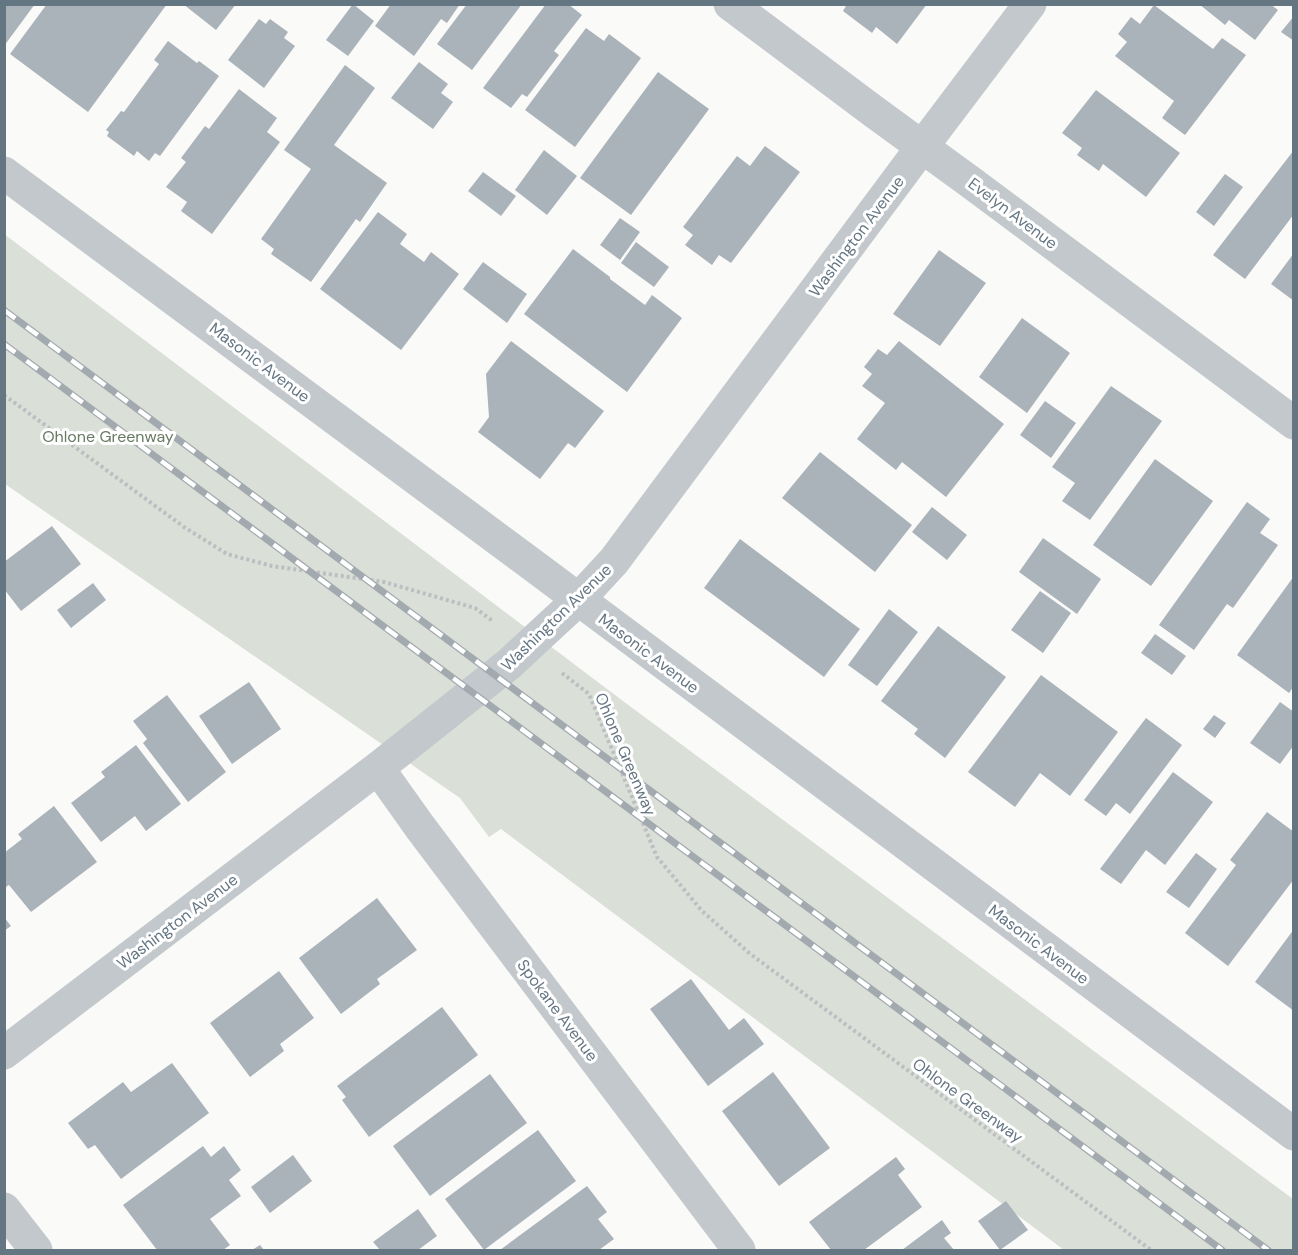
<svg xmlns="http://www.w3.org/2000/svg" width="1298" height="1255" viewBox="0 0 1298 1255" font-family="'DM Sans',sans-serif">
<rect width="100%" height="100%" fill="#fafaf8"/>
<path fill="#dadfd7" d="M4,234L619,698L1293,1199V1250H1064L501,829L489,837L460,798L5,484Z"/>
<path fill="#aab3b9" d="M4,4H35L4,46Z
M47,4H167L88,112L10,54Z
M183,4H236L216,30Z
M353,4L374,21L348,56L326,40Z
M391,4H460L447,23L441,19L414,56L375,26Z
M467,4H522L472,70L437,44Z
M546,4H568L582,15L554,51L559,55L527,97L522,94L511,108L483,88Z
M847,4H927L897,44L876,27L872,33L843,11Z
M1199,4H1270L1278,10L1255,40L1229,20L1225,25Z
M1154,5L1213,49L1222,38L1246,55L1185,135L1162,118L1174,101L1115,56L1127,42L1118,34L1131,17L1140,24Z
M1294,16V41L1281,32Z
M259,19L266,24L270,19L288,32L284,38L295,46L264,88L228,60Z
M586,28L604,41L609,34L641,58L575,147L525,110Z
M168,41L197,63L199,61L219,76L160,156L155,153L149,161L137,151L134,156L107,136L109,132L106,130L121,111L124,112L159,64L154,60Z
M419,62L448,84L441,93L453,102L433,129L391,98Z
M345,65L375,88L334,145L387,183L360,222L356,219L311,282L271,254L274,249L261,239L311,169L284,150Z
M658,72L709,109L631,215L580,178Z
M239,89L277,118L267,132L280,142L212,234L181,211L187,202L166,187L186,162L181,158L205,126L209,129Z
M1096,90L1180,153L1146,197L1103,164L1099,171L1077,155L1082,148L1062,133Z
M765,146L800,172L731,263L719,255L712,265L685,245L693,235L683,227L737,156L750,166Z
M544,150L577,176L547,215L515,190Z
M1294,150V214L1245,279L1213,255Z
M483,172L516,196L501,216L468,191Z
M1225,174L1243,187L1214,226L1196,212Z
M378,212L407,234L400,244L424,262L431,252L459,274L401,350L320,289Z
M620,218L640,232L620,260L600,245Z
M636,242L669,267L654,287L621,263Z
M573,249L610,277V279L645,305L652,295L682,318L627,392L524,314Z
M939,250L986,283L940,346L893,314Z
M1294,253V301L1271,284Z
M483,262L527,294L507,323L463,289Z
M1022,318L1070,353L1027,413L979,377Z
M511,341L604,411L575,448L568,443L540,479L478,432L489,417L486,374Z
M899,341L1004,424L946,497L902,462L896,470L857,439L885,403L862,386L872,374L864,367L878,349L887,355Z
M1111,386L1162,421L1090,520L1062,501L1075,483L1052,467Z
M1045,401L1076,423L1051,458L1020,435Z
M820,452L912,525L875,572L782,498Z
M1155,459L1213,501L1151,586L1093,545Z
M1247,502L1270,519L1260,533L1278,545L1233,608L1227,604L1194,650L1159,625Z
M932,507L967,535L947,560L912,532Z
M52,526L81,564L21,611L4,589V562Z
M1043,538L1101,579L1077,614L1019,572Z
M740,539L860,629L824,677L704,588Z
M1294,576V686L1289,693L1237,655Z
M93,583L106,600L71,628L57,610Z
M1040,591L1071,613L1043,653L1011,630Z
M889,609L918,632L877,686L848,665Z
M938,626L1006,677L945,758L914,734L918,729L881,701Z
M1155,634L1186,656L1172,675L1141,653Z
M1041,675L1118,732L1070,796L1040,773L1015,807L968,772Z
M249,682L281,729L232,764L199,716Z
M167,695L226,772L188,802L143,743L147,739L133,721Z
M1280,702L1294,712V745L1280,764L1250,743Z
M1214,715L1226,723L1215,738L1203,729Z
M1146,718L1182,745L1130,814L1116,803L1106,816L1084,800Z
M136,745L181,804L146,831L135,816L101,842L71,803L105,777L101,772Z
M1173,772L1213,802L1165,865L1146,850L1121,884L1100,869Z
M54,806L97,862L31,912L9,885L4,888V853L22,839L18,834Z
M1267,812L1294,832V879L1228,966L1185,933L1236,865L1230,860Z
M1196,853L1217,869L1189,908L1166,892Z
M377,898L417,950L377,979L380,984L341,1014L299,958Z
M4,917L11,926L4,931Z
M1294,929V1011L1255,982Z
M279,971L314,1018L280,1044L284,1051L250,1077L210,1023Z
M691,979L729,1030L744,1018L764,1044L708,1086L650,1009Z
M442,1007L478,1055L369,1137L342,1100L346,1097L337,1086Z
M172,1063L209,1113L121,1179L95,1145L88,1149L68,1123L123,1082L131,1092Z
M773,1072L830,1148L779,1186L722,1111Z
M490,1074L527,1123L430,1196L393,1146Z
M538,1130L576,1181L484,1250L445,1199Z
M203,1146L211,1157L224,1146L241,1170L229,1180L241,1196L210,1219L230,1245L223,1250H157L123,1205Z
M293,1155L312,1181L270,1213L251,1187Z
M896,1157L905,1169L898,1175L922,1207L864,1250H831L809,1222Z
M587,1186L607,1212L598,1219L614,1239L599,1250H500Z
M1006,1201L1028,1230L1000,1250L978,1221Z
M418,1209L437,1236L418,1250H380L373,1242Z
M942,1220L951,1233L944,1238L954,1250H902Z
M260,1245L264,1250H252Z"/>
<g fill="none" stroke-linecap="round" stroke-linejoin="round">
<path stroke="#bbbfc2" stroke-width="4" stroke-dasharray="3 3" stroke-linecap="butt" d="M4,395L184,527L227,554L272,566L384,582L475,608L494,622
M562,673L589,694L657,857L702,911L749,953L1151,1250"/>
<path stroke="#c3c8cc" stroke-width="33" d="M730,4L873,111L973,184L1294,423
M4,173L530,563L1294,1134
M378,768L420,827L739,1250
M4,1053L378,768L509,664L578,600L614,561L922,147L1030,4
M4,1209L36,1250"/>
<g stroke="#a2aab0" stroke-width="7">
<path id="rail" d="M4,310L1268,1250
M4,344L1222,1250"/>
</g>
<use href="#rail" stroke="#fff" stroke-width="4.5" stroke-dasharray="14" stroke-linecap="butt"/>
</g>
<g text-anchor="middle" stroke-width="6" stroke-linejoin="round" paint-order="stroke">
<g font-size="16" fill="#657683" stroke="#fff">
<text transform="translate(1013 213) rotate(37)" y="6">Evelyn Avenue</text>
<text transform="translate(856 236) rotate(-53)" y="6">Washington Avenue</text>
<text transform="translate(260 362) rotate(37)" y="6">Masonic Avenue</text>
<text transform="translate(556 617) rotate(-44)" y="6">Washington Avenue</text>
<text transform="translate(649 653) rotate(37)" y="6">Masonic Avenue</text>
<text transform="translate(626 754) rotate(67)" y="6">Ohlone Greenway</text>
<text transform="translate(177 921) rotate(-37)" y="6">Washington Avenue</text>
<text transform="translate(1039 944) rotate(37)" y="6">Masonic Avenue</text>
<text transform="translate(558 1010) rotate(53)" y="6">Spokane Avenue</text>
<text transform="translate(968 1100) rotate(36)" y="6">Ohlone Greenway</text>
</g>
<g font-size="16" fill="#687a64" stroke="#fff">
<text x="108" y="442">Ohlone Greenway</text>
</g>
</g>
<rect width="1298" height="1255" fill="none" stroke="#657683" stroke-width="12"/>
</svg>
